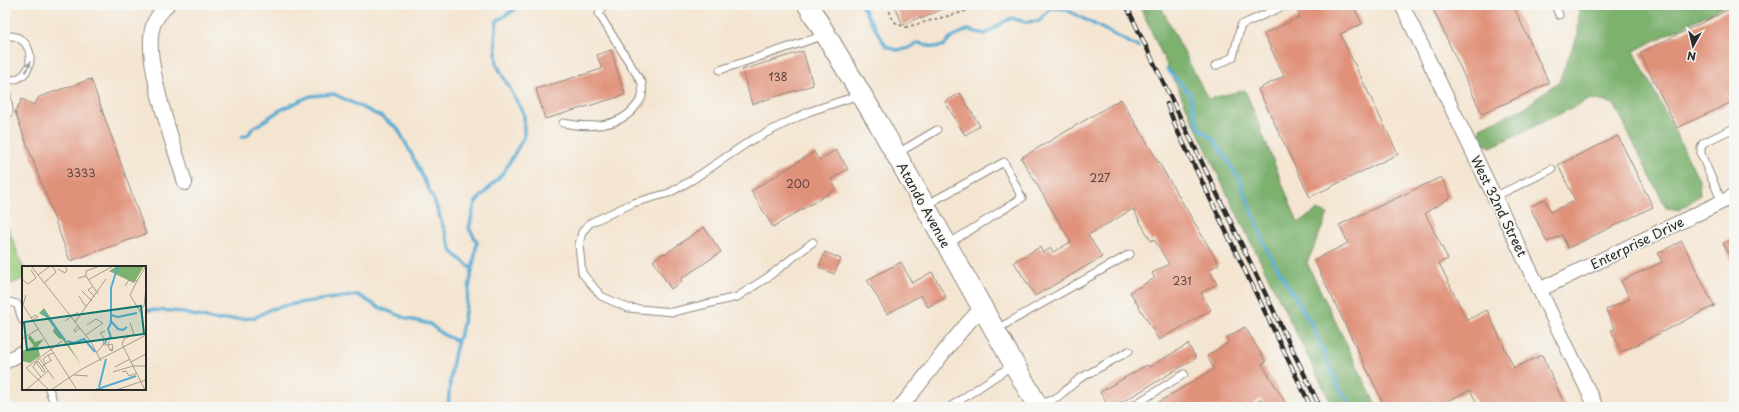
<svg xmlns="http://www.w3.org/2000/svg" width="1739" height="412" viewBox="0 0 1739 412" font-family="'Playpen Sans',sans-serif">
<rect width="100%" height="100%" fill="#f6f6f2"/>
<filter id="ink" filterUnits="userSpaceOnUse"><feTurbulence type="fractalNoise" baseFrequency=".025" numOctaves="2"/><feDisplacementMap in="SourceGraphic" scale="8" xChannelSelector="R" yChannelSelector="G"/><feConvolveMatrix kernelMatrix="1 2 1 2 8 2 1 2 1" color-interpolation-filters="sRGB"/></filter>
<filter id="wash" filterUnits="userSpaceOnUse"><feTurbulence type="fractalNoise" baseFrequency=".012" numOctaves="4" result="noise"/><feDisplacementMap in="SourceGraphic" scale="16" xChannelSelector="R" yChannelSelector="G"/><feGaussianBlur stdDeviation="0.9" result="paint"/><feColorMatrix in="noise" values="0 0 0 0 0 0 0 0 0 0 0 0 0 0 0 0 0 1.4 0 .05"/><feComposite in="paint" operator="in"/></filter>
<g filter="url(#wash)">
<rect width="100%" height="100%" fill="#f4e5d1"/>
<path fill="#9bce7f" stroke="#637c55" d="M5,219L23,268V279L5,286Z"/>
<path fill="#7cb16e" stroke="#546e4c" d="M1139,5H1160L1208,99L1245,90L1298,223L1317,210L1328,214L1307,263L1377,407H1333L1226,192Z
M1579,5H1727L1634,51L1699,179L1700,195L1680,210L1666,208L1614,104L1591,99L1491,147L1480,142V128L1524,108L1559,81L1578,34Z"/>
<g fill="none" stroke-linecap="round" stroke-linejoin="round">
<path stroke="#56abd2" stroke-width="3.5" d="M861,5L886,46L896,50L906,49L919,43L933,47L943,46L952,37L967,30L985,34L1004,22L1011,18L1026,22L1039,21L1051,8L1065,9L1138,47
M1167,69L1189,93L1199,128L1214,140L1239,178L1268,252L1312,325L1340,390L1352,407
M242,137L248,135L252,129L280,110L310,96L334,94L382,117L398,129L411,153L434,200L452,252L472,269
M145,310L174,311L216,320L254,318L271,309L298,303L358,295L378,307L408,319L430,324L442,334L457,341
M448,407C450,381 452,354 462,329L477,242L469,228L475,203L504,172L524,137V114L497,65L495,38L497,21L521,5"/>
</g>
<g id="blocks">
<path fill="#e09179" d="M894,5H951L921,19L920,17L903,25Z
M1305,5H1314L1316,9L1324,5H1353L1362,24L1340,34L1398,154L1310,197L1258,89L1284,76L1264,34L1300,17L1296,9Z
M1431,5H1513L1549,83L1482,114Z
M1734,7V101L1677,128L1640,53Z
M611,50L625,95L545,119L536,89L602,69L597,55Z
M803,51L813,85L752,104L742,70Z
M91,79L146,234L70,261L15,112L22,99L34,105L39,97Z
M960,93L980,126L965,135L945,102Z
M1121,99L1219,264L1209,270L1217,284L1201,293L1211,310L1159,340L1130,292L1155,278L1152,273L1169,264L1154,239L1151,241L1133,209L1088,235L1102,257L1035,296L1014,262L1040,247L1043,253L1051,248L1053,252L1071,242L1021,158Z
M1618,136L1653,207L1568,248L1562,235L1547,242L1530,207L1545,199L1551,212L1575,200L1558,165Z
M836,150L848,169L831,179L836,189L773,227L751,191L814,152L819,160Z
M1441,177L1451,197L1425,213L1448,259L1439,263L1467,320L1487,310L1514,368L1542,355L1566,407H1479L1470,390L1435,407H1385L1314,260L1348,243L1339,225Z
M704,227L721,252L681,279L682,281L671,289L653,260L664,253L665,254Z
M1734,238V266L1723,243Z
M1682,241L1714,306L1622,352L1611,330L1615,329L1606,310L1630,299L1621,281L1662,262L1658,253Z
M825,252L841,259L834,274L819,267Z
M901,262L912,283L932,272L946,297L928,307L921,295L887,314L867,280Z
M1245,327L1266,362L1262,364L1288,407H1266L1261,399L1249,407H1150L1214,369L1207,356L1229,342L1226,338Z
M1188,344L1196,358L1114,407H1109L1100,392L1147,365L1149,367Z"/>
</g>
</g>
<g filter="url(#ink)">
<use href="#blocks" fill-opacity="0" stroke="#90887e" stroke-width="1"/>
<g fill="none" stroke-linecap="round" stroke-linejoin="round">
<g stroke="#90887e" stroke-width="9">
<path id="service" d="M1555,5L1559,15
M5,36C37,32 40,83 5,80
M1215,66L1233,57L1241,25L1286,5
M720,70L825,35
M5,120L9,111L5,80
M563,123C587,128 620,128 636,106C638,103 642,99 642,96C643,92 642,87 642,83L599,14L604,5
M898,153L937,130
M1494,197L1552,169
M1722,202L1701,154V148L1703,143L1734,128
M926,205L1004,162L1022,198L948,244
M813,242L768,277L737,297L673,312L628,308L601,296L582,273L579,245L582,232L590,223L633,203L669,193L692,180L750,141L808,112L859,95
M5,301L17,304L23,321
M997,329L1130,254
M49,389L55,407
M1039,406L1059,396L1079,379L1129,351
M950,407L1014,364
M1131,407L1184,374"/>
</g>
<g stroke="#90887e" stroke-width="16">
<path id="minor" d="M167,5C163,10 157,16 154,23C140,55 175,147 185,183
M1402,5L1596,407
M1539,290L1734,196
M5,362L23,352
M900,407C929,375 951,338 982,308"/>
</g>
<g stroke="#90887e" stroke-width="22">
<path id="secondary" d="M808,5L879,124L1038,407"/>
</g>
<path stroke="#90887e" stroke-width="2" stroke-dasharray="3 3" stroke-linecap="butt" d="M888,5C891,17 892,24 906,27L963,12L979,5"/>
<use href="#service" stroke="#fff" stroke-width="7"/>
<use href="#minor" stroke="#fff" stroke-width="14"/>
<use href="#secondary" stroke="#fff" stroke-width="20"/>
<g stroke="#2b2b2b" stroke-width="4.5">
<path id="rail" d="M1126,5L1320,407
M1167,104L1177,130L1311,407"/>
</g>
<use href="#rail" stroke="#f6f6f2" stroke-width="3" stroke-dasharray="9" stroke-linecap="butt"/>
</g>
<defs><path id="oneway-solid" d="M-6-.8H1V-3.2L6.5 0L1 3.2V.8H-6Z"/></defs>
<use fill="#a0a0a0" href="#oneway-solid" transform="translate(28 67) rotate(-65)"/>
</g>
<g text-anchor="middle" stroke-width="3.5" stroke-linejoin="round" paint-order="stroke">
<g font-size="11" fill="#58443e">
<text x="778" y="81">138</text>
<text x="81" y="177">3333</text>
<text x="1100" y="182">227</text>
<text x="798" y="188">200</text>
<text x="1182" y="285">231</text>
</g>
<g font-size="13" fill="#2b2b2b" stroke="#f6f6f2">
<text transform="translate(924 205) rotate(61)" y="5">Atando Avenue</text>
<text transform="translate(1499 206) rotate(64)" y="5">West 32nd Street</text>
<text transform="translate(1637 243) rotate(-26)" y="5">Enterprise Drive</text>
</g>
</g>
<g transform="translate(22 266)">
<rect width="124" height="124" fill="#f4e5d1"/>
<path d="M95,0H122L112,17L87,5ZM22,42L38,66L59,98L40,73H38L31,66L32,62L25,52L17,47ZM8,69L13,76L22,73L16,80L18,90L8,97L0,95V85L12,80L6,72Z" fill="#7cb16e"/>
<path fill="none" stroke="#56abd2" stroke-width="2" d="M21,45L43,74M89,49L96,51L115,47M88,54L96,63L101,64L105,61M45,75L52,77L62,73L73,86M83,78L84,74L89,71L86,63L89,57V22L96,0M77,121L84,93M73,124L114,110"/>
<path fill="none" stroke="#a49b8f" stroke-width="1" d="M9,0L69,76L79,95M36,3L43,7L45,4L43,0M16,9L28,0M64,10V5L78,0M56,12L64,10L76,28M0,13L6,18L14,12L9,4M66,14L91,0M115,15L108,29L119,47M22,17L34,6L30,0M103,20L107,14L115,15L124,0M70,21L66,24L73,31M60,25L70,35M4,29L1,39L55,124M57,30L64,41M117,45L122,40L124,22M9,52L14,49L16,51L10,54M43,55L56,46M53,56L84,13M108,57L112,68L102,73L100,78L123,124M56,60L52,64L53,66L58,62M64,69L81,57L74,53L65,59M0,73L16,63M87,75L86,79L90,78L91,83M81,79L82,72L78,67L83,65M75,86L81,79H86L88,84L90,85L91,83L88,84M17,92L22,99L30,94M16,95L23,105L21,106L14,96ZM29,95L26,89L32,87M14,96L11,101L19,111M109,96L124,88M24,98L21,93L26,89M20,101L22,99L32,113M93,101L108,93M91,106L111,100H124M100,106L104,105L107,110L115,107M52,109L66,110M4,124L26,105M27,124L4,102L40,75M29,124L60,103L124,69M94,124L124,114"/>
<path fill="#0f766e" fill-opacity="0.15" stroke="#0f766e" stroke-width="2" d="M119,40L122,68L5,84L2,56Z"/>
<rect width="124" height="124" fill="none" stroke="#2b2b2b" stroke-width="2"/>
</g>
<rect width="1739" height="412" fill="none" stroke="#f6f6f2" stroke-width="20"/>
<g transform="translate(1693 46) rotate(188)" stroke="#f6f6f2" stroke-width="3" paint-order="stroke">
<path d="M0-3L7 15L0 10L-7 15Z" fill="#2b2b2b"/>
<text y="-6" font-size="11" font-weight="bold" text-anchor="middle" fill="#2b2b2b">N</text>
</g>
</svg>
